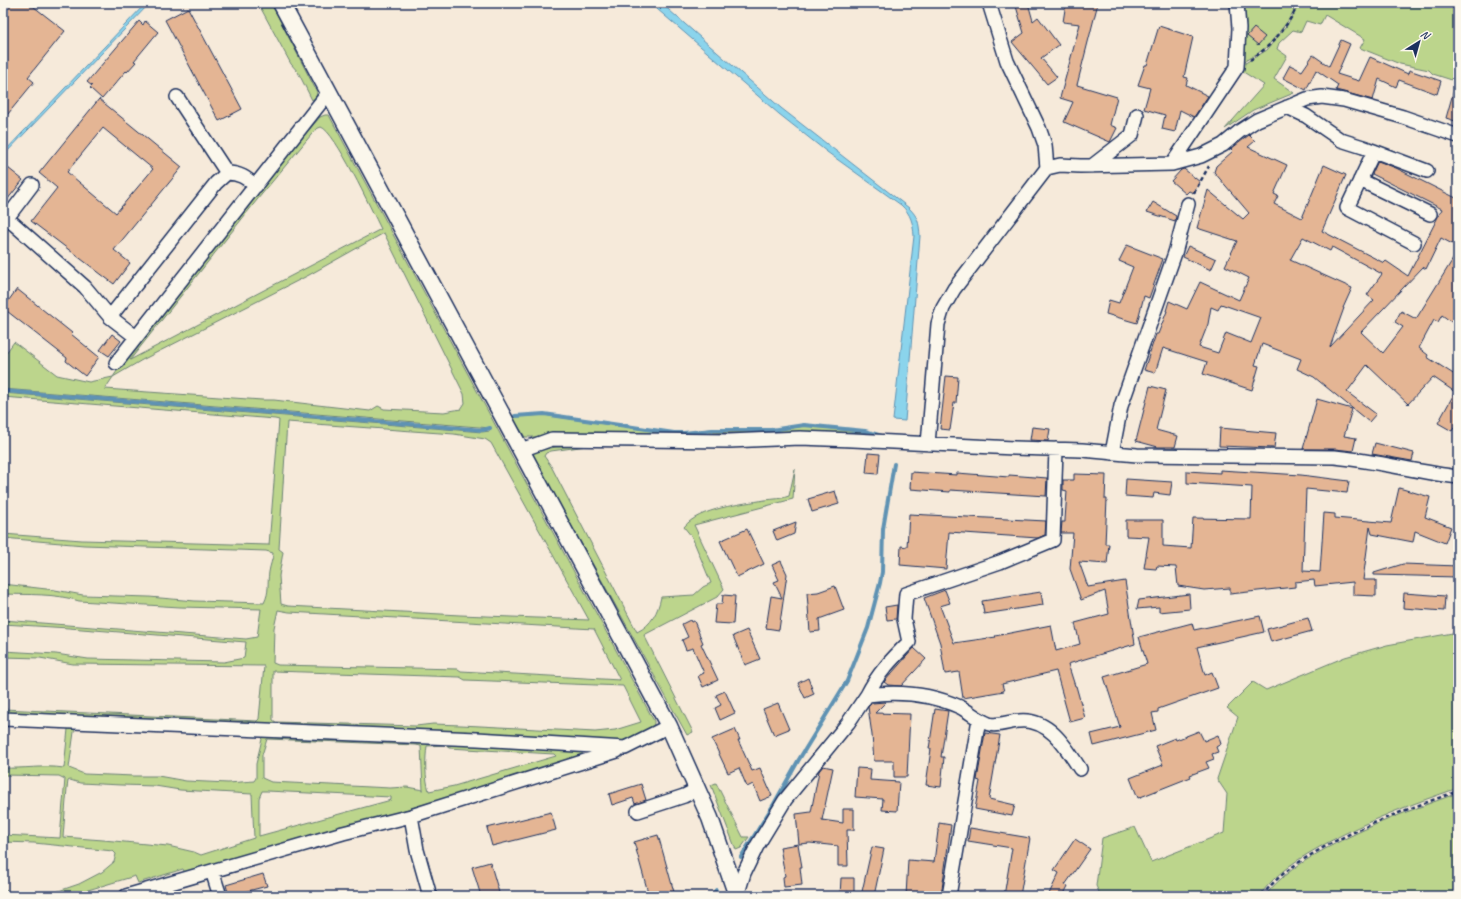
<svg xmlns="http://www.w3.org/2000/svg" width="1461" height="899" viewBox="0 0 1461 899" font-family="Caveat,sans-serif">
<rect width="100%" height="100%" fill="#f6eada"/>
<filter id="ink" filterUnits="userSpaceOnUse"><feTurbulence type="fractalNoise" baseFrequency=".025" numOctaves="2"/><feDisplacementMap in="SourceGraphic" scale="8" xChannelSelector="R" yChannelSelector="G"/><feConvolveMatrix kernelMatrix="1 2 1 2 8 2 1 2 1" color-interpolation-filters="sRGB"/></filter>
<g filter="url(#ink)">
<path fill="#bcd58c" stroke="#6c8275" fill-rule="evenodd" d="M258,3H271L317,92L316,97L312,100L298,72L291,64Z
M1242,3H1298L1288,21L1266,48L1240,64L1241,47L1246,46L1242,28Z
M1300,3H1458V82L1433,74L1429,70L1400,64L1360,48L1365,39L1325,15L1320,25L1306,21L1301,32L1293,30L1279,43L1277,49L1287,56L1274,79L1294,93L1253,110L1225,129L1264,85L1237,68L1267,50L1289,22Z
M325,115H329L654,721C655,733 637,738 627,742L3,714V709L257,721L259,719L264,666L73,664L40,658L3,657V651L56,654L88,659L224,662L244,658L246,642L69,628L3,624V620L246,639L257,637L261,609L180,607L79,601C55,593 28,595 3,594V584L55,590L83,595L149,597L195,601L264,603C270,591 267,584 269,572C270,565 273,559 273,553L266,551L84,545L3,538V534L82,540L269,545L279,420L275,419L3,397V393L482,432L490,431L491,428L3,389V357L14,342L57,375L89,382L113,377L121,365L281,162L320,117ZM321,127C335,131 372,211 381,229L130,360L257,200L316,129ZM384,233L464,394L465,403L461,409L444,412L384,409L378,406L370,411L274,400H262L105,389L113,377L142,360L309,275ZM287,422L454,434L485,439L491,443L589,620L460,615L288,606L281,604L279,576L283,552L279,549ZM278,610L289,612L594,629L620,680L461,671L458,669L278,665L273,663L274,628ZM273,671L460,677L465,680L623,686L641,722L615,730L595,732L461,725L433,724L416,726L276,722L273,720Z
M544,415L674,434L771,431L805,426L865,432L885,438L914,436V438L528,437H525L513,418L516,417Z
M587,446L551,451L546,453L544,456L551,466L637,632C652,625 658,611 661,597L694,595L703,587L711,583L692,537L684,527C699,508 742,504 765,500C773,499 782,499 789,496L795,469L793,499L694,525L724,589L717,597L644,635L693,732L687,735L532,454L534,451L556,447Z
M1458,632V788C1412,804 1368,820 1325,844C1298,859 1278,871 1259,896H1101L1096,886L1102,838L1135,827L1151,862L1224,833L1227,794L1217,779L1238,717L1227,708L1253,682L1266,690L1345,657L1387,645Z
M68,727L267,733L584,751L581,755L561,764L232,861L185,873L183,869L138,883L135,876L68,896H3V890L32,896L47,895L79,884L102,872L114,862L116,854L113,851L34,843L3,842V835L60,838L65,779L59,776L3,775V768C23,769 44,765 64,768L68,729ZM76,728L259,736L262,739L256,764V778L254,781L228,783L186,781L158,776H134L84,774L69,768L74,732ZM267,739L416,745L421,746L423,790L407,787L390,788L271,782L262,778V755ZM445,745L449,748L554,754L556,756L454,786L429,791C425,777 425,760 427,746ZM70,780L80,783L121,785L155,786L180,790L252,794L254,838L201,855L194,852L168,846L103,840L63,837L67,788L68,781ZM262,791H267L391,797V800L259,836V798Z
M716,783L743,837H749L741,848L736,850L711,785Z
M1458,793V896H1265C1281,875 1302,862 1325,849C1369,825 1411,810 1458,793Z"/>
<path fill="#8bd4ec" stroke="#5e92b3" d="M146,3H150L3,156V153Z
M650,3H661L781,108L909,208C918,217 919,222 920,236L905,421L893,420L914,236C913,223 911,214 901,205L827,152L779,114Z"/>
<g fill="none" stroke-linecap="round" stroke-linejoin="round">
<path stroke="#5e92b3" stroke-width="4" d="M3,391L483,430L490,428
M515,416L544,414L674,433H684L712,430H771L804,425L865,431L882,436
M741,857L774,804L798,761L847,681L855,661L868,628L880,583L882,572L883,529L894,464
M712,896L716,890"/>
</g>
<path fill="#e4b594" stroke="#1b2f5e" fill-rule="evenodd" d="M3,3H29L65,31L28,77L34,82L3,120Z
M1015,3H1028L1033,21L1038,17L1059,45L1041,58L1057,77L1047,84L1012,42L1024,33Z
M1066,3H1098L1077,85L1117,97L1110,125L1117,128L1110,142L1064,122L1073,102L1060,98L1080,24L1063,22Z
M188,8L242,109L219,121L165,20Z
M139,21L143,25L145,21L158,32L134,61L136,62L127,72L126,71L102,99L90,88L92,86L87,82Z
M1159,26L1193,37L1184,77L1188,78L1186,85L1208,96L1194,117L1180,110L1175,132L1162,129L1165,115L1144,109L1150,88L1138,85L1145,65H1147Z
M1254,28L1265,37L1258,45L1247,36Z
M1341,40L1350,44L1337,74L1359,81L1370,57L1408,74L1409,70L1441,81L1437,94L1399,80L1396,87L1379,79L1373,100L1336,90L1338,85L1316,70L1306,90L1283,78L1290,65L1302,71L1313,55L1329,66Z
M1455,86L1458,87V122L1446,118Z
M99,99L182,167L114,250L130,263L114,284L31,221L57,188L39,173ZM103,128L153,169L116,213L67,172Z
M1249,135L1255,141L1248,147L1287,165L1274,194L1278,196L1274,204L1302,218L1324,165L1346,175L1322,231L1384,263L1386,261L1408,276L1442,209L1372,174L1378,161L1396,168L1458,199V247L1441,238L1426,269L1423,267L1361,332L1383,353L1403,327L1395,322L1401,311L1416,319L1458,251V302L1453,310L1458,314V327L1442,315L1438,322L1434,320L1419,348L1428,355L1427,357L1458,377V421L1452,431L1438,423L1455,392L1433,377L1408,404L1367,365L1347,392L1376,414L1369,422L1314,377L1297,369L1301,359L1262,344L1255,365L1259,366L1252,390L1203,374L1207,362L1163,348L1155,373L1144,370L1156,334H1158L1167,311H1166L1169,301L1187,309L1200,282L1239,300L1249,278L1225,266L1237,241L1197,228L1208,190L1243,219L1249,213L1214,172L1216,166L1233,151L1231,149ZM1303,237L1330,251L1332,247L1382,274L1367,295L1374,300L1330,347L1344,308H1343L1352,288L1290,260ZM1221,304L1261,318L1251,343L1226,333L1218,353L1199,347L1208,324L1211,307L1218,310Z
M3,164L23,180L3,205Z
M1184,169L1200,182L1193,193L1189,191L1186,194L1171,181L1181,170Z
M1153,202L1176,216L1175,221L1147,212Z
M1127,245L1163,259L1149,298L1144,296L1137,323L1106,314L1109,300L1119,303L1133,267L1119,261Z
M1188,246L1216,259L1211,270L1183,257Z
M17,289L72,333L71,334L99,357L85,376L66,361L67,358L3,308Z
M112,334L121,341L109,356L100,350Z
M946,376L958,377L956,403H954L950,430L940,429Z
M1150,386L1166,390L1156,430L1178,436L1175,447H1158L1136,441Z
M1317,399L1352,409L1344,436L1356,438L1353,451L1335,449H1303Z
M1032,427L1050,429L1048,441L1030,440Z
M1220,428L1276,433L1274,448L1219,446Z
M1375,443L1414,453L1412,461L1372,454Z
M868,453L880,454L878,474L866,473Z
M1220,470L1301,475L1349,481L1347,493L1306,489L1303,571L1320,572L1324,513L1335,514V518L1391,523L1399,488L1430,497L1425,517L1451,527L1445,543L1415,531L1413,542L1372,534L1370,527L1363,580H1376V596L1353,595V582L1315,586L1314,580L1295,582V587L1230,594V588L1204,590L1178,586L1176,567L1157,566L1156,569L1144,568L1149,537L1126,536V520H1163V546L1191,548L1193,518L1251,519L1252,487L1187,483V471L1220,473Z
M911,472L957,475V473L1009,477V475L1047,478L1046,496L950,490V492L910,489Z
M1074,474L1106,475L1105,499H1107L1105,544H1109L1107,564L1079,562L1088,587L1125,581L1135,644L1068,664L1075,686H1076L1085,718L1070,722L1056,671L1002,684L1004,691L963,698L959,672L945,674L940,643L924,598L945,590L950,603L940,606L954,643L996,637L995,636L1051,625L1056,651L1080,644L1075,623L1109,614L1105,591L1081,600L1070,569L1073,533H1061L1062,522H1065V520L1067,491L1063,490V480H1074Z
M1126,479L1172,482L1170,495L1154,493L1153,498L1125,496Z
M835,491L839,504L812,512L808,499Z
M909,514L1046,521L1045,535L1038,538L949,532L946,569L900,565L901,546L907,547Z
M796,522L794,534L777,541L773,531Z
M747,529L764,564L737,577L720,541Z
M781,561L787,574L779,630L766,628L771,596L782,598L774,582L779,580L772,565Z
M1403,564L1458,566V577L1374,575V573Z
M835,586L844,610L819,619L820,631L810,632L807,593L818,592Z
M1041,592L1043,605L984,614L982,601Z
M1404,593L1445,596L1444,611L1403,608Z
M1189,594L1190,609L1159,612V607L1137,609L1139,600Z
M723,595L735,596L733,624L714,623L716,604H722Z
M897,605L896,619L887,620L885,607Z
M1260,616L1264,632L1197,647L1205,675L1212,672L1218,688L1158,709V712L1152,713L1156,730L1094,746L1091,734L1120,727L1104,677L1147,664L1139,637L1192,623L1194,630Z
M1308,618L1312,631L1271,642L1267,629Z
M690,620L691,622L694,621L703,643L701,644L718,680L703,687L698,676L704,673L693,648L686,650L682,640L688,637L682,624Z
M747,630L760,659L745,665L733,636Z
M914,648L926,659L901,686L888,685L884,682Z
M808,678L814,694L805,698L798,683Z
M725,691L735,713L720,720L715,708L721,705L716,695Z
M886,702L875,713L910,714L907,777H894V761H874L872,735L868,707L872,703Z
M778,703L789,729L774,735L763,709Z
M935,709L948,711L941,757H944L941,787L926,785L931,749H929Z
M735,729L740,740H738L752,771L760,768L772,796L760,801L753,784L747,787L739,768L728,773L712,739Z
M1199,731L1204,741L1218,735L1221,744L1216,747L1218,752L1212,754L1214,759L1206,762L1209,768L1190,775L1191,777L1138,798L1130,778L1163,765L1155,746L1175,738L1176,740Z
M985,733L1000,735L989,799L1015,805L1012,816L975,809L980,781L977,780Z
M823,766L833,768L822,820L843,823V809H854V830H847L848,866H838V846L810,843L799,844L796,814L811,812L819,771Z
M857,768L871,769L870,780L899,782L897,811L882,810L883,799L855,797Z
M641,784L646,800L635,804L633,798L612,805L609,794Z
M551,812L556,830L492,846L487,828Z
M939,823L951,825L941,896H906L908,860L934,862Z
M970,828L1030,838L1020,896H1004L1012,848L968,841Z
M658,835L674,892L660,896H649L634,842Z
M1075,839L1090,849L1065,885L1068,886L1063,896H1048L1059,873L1054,870Z
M798,844L802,867H800L802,885L784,887L783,877L785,876L780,847Z
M872,847L884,849L874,896H861Z
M490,862L500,896H481L472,867Z
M263,874L267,886L229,896L226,885Z
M841,878H854V896H840Z"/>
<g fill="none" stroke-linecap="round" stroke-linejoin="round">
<g stroke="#1b2f5e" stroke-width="16">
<path id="minor" d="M177,97L227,173
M1287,107L1306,116L1341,140L1363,147L1427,171
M1374,151L1347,208L1414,243
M1172,164L1237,67L1239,28L1237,3
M1092,166L1132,135L1137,115
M1047,168L1060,165L1080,166L1172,164L1201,156L1223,145L1240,131L1257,120L1307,99L1322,97L1344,100L1403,117L1458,136
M1360,180L1430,214
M32,185L7,218L85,287L110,317L136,337
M110,317L216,183L227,173C240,173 246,178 256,186
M116,363L329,92
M928,444L938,324L943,308L954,289L1047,168L1045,145L1039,128L1007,61L989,3
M521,450L552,439L729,441L800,438L853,440L1014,448L1082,450L1137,455L1335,457C1377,461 1417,472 1458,477
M1112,453L1121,406L1175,253L1188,204
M867,695C878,673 892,659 909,642L904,619L906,594L1000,562L1053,540L1056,449
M3,719L477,739L625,748L669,726
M638,811L684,796L698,789
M411,816L417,850L430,896
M212,871L220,896
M126,896L343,833L411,816L617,751
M737,896L744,873L757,846L785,800L848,723L867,695C898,691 931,694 960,707C970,712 978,720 989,724C997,727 1010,721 1019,721C1049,718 1066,747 1080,769
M949,896L979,719"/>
</g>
<g stroke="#1b2f5e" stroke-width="19">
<path id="major" d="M281,3L669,726L710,818L737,896"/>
</g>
<path stroke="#1b2f5e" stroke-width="2.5" stroke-dasharray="4 3" stroke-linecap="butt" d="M1250,60C1271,47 1288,26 1299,3
M1194,193L1209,166
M1262,896C1279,873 1302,860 1326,846C1369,823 1413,807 1458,791"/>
<use href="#minor" stroke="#fbf7ec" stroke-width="13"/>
<use href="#major" stroke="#fbf7ec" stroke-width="16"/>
</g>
</g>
<rect width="1461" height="899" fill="none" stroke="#fbf7ec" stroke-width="16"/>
<rect x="8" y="8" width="1445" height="883" fill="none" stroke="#1b2f5e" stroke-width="1.5" filter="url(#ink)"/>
<g transform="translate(1419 42) rotate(37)" stroke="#fbf7ec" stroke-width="3" paint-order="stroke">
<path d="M0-3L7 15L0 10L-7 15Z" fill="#1b2f5e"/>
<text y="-6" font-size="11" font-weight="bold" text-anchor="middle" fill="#1b2f5e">N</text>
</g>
</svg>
